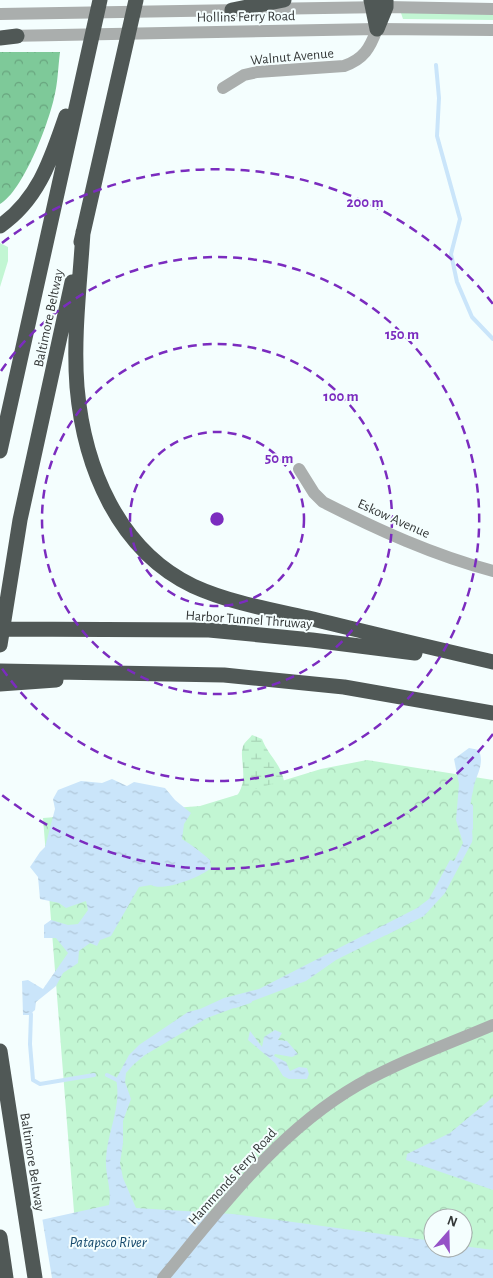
<svg xmlns="http://www.w3.org/2000/svg" width="493" height="1278" viewBox="0 0 493 1278" font-family="'Alegreya Sans',sans-serif">
<defs>
<pattern id="forest-crowns" width="20" height="18" patternUnits="userSpaceOnUse" patternTransform="scale(1.25)"><rect width="20" height="18" fill="#7ec999"/><path d="M2 6a3 3 0 1 1 6 0M12 15a3 3 0 1 1 6 0" fill="none" stroke="#68a47e"/></pattern>
<pattern id="wetland-marsh" width="20" height="14" patternUnits="userSpaceOnUse" patternTransform="scale(1.25)"><rect width="20" height="14" fill="#c2f6d3"/><path d="M1 5h8M5 5V1M11 12h8M15 12V8" fill="none" stroke="#a7d4b6"/></pattern>
<pattern id="park-crowns" width="20" height="18" patternUnits="userSpaceOnUse" patternTransform="scale(1.25)"><rect width="20" height="18" fill="#c2f6d3"/><path d="M2 6a3 3 0 1 1 6 0M12 15a3 3 0 1 1 6 0" fill="none" stroke="#a7d4b6"/></pattern>
<pattern id="water-ripples" width="26" height="14" patternUnits="userSpaceOnUse" patternTransform="scale(1.25)"><rect width="26" height="14" fill="#cae5fa"/><path d="M2 4q2-2 4 0t4 0M15 11q2-2 4 0t4 0" fill="none" stroke="#aec5d7"/></pattern>
</defs>
<rect width="100%" height="100%" fill="#f4fefe"/>
<path fill="#c2f6d3" d="M493,12V20L403,19L401,13Z
M0,243L8,247V261L0,287Z"/>
<path fill="url(#forest-crowns)" d="M0,52H60C58,67 58,83 54,98C48,125 23,191 0,204Z"/>
<path fill="url(#wetland-marsh)" d="M252,735L262,739C268,755 281,764 284,781L236,797C251,778 237,757 244,744C246,741 250,738 252,735Z"/>
<path fill="url(#park-crowns)" fill-rule="evenodd" d="M367,760L493,780V1278H91L74,1212L43,818L200,806L321,769ZM433,1218H463V1248H433Z"/>
<path fill="url(#water-ripples)" d="M469,748L479,750C485,767 475,775 473,791C471,799 470,807 470,815C470,825 474,833 472,842L445,893L424,916L336,960L306,981L207,1018L145,1055L133,1065L126,1073L125,1082L131,1099L123,1121V1143L120,1163L123,1178L136,1208L233,1214L433,1241V1248H463V1246L493,1250V1278H0V1229L109,1205C112,1189 105,1175 106,1159C107,1132 122,1107 116,1079L129,1055L139,1045L188,1012L200,1009L224,998L259,989L417,908L429,899L450,860L454,861L463,843L456,820L459,784L454,759Z
M112,779L127,786L134,782L165,788L175,800L191,813L184,824L182,839C192,845 201,852 210,860L211,868C201,877 163,892 151,885L139,887L111,936L100,940L97,946L90,943L79,951L78,963L63,973L56,986L36,1002L35,1010L29,1015H23L22,981L28,980L43,989L68,953L56,938H44V925L51,920L68,925L78,924L88,910L86,901L66,908L59,903L40,899L38,877L30,867L40,852L45,847L55,809L53,799L58,790L81,781L102,783Z
M275,1030L282,1033L278,1040L287,1041L298,1054L292,1057L275,1054L274,1056L286,1062L290,1071L299,1067L307,1068L309,1074L307,1079H289L283,1076L275,1063L248,1040L250,1031L262,1047L264,1037Z
M493,1097V1190L406,1160L407,1154L450,1133Z"/>
<path fill="#f4fefe" d="M42,1217L52,1278H0V1227Z"/>
<g fill="none" stroke-linecap="round" stroke-linejoin="round">
<path stroke="#cae5fa" stroke-width="4" d="M436,65L439,98L437,136L460,219L451,254L457,282L472,317L493,339
M471,806V829
M386,933L413,919
M235,1006L250,1001
M31,1014L30,1044L33,1080L40,1084L94,1075
M107,1075L119,1081"/>
<path stroke="#aaaead" stroke-width="12" d="M223,88L244,75L257,72L344,66C364,59 370,48 377,29
M299,469L314,493L323,502C378,530 433,555 493,571"/>
<path stroke="#aaaead" stroke-width="12" d="M261,9L386,7L493,9
M0,14L241,10
M7,36L377,29L493,30
M163,1278C221,1208 277,1132 358,1085C401,1061 448,1044 493,1025"/>
<path stroke="#505856" stroke-width="15" d="M371,0L377,29
M232,10L284,0
M377,29L386,7V0
M0,38L17,36
M0,226C39,199 51,159 66,116
M83,232C80,283 73,336 77,387C84,467 118,550 193,586C230,603 273,610 313,619C373,634 433,648 493,662
M81,242L136,0
M0,451L100,0
M0,629L209,630L312,640L415,653
M0,645L20,520L72,282
M0,671L224,675L344,687L493,713
M0,684L56,680
M0,1051L35,1278
M0,1237L6,1278"/>
</g>
<g fill="none" stroke="#7b2cbf" stroke-width="2.5" stroke-dasharray="9 6">
<circle cx="217" cy="519" r="87"/>
<circle cx="217" cy="519" r="175"/>
<path d="M1 371A262 262 0 1 1 1 667"/>
<path d="M493 734A350 350 0 0 1 2 795M2 243A350 350 0 0 1 493 304"/>
</g>
<g text-anchor="middle" stroke-width="4" stroke-linejoin="round" paint-order="stroke">
<g font-size="14" fill="#333737" stroke="#f4fefe">
<text transform="translate(246 16) rotate(-1)" y="5">Hollins Ferry Road</text>
<text transform="translate(292 56) rotate(-5)" y="5">Walnut Avenue</text>
<text transform="translate(48 318) rotate(-78)" y="5">Baltimore Beltway</text>
<text transform="translate(394 518) rotate(24)" y="5">Eskow Avenue</text>
<text transform="translate(249 619) rotate(4)" y="5">Harbor Tunnel Thruway</text>
<text transform="translate(33 1162) rotate(81)" y="5">Baltimore Beltway</text>
<text transform="translate(232 1176) rotate(-48)" y="5">Hammonds Ferry Road</text>
</g>
<g font-size="15" font-style="italic" fill="#164a6d" stroke="#f4fefe">
<text x="108" y="1247">Patapsco River</text>
</g>
</g>
<circle cx="217" cy="519" r="8" fill="#7b2cbf" stroke="#f4fefe" stroke-width="2.5"/>
<g font-size="15" text-anchor="middle" font-weight="bold" fill="#7b2cbf" stroke="#f4fefe" stroke-width="4" stroke-linejoin="round" paint-order="stroke">
<text x="365" y="207">200 m</text>
<text x="402" y="339">150 m</text>
<text x="341" y="401">100 m</text>
<text x="279" y="463">50 m</text>
</g>
<g transform="translate(448 1233) rotate(20)"><circle r="24" fill="#f4fefe" stroke="#a7aeae"/>
<path d="M0-4L9 19L0 12L-9 19Z" fill="#9552c7"/>
<text y="-8" font-size="14" font-weight="bold" text-anchor="middle" fill="#333737">N</text>
</g>
</svg>
